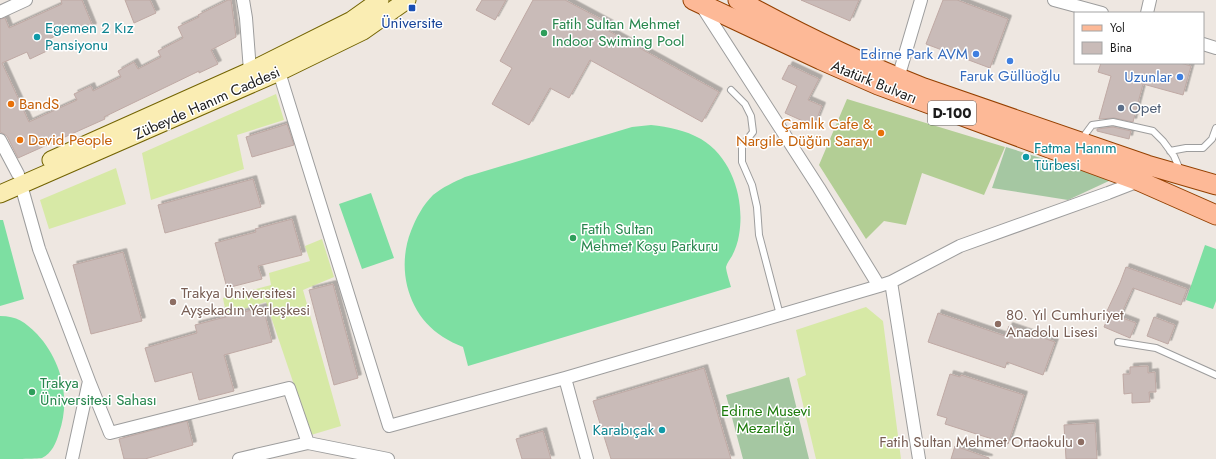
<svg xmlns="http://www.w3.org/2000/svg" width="1216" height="459" viewBox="0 0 1216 459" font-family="Jost,sans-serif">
<defs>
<filter id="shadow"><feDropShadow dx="3.5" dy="-3.5" stdDeviation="0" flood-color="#0004"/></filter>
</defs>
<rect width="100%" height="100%" fill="#eee7e1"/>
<path fill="#d7e9a6" d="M276,94L284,120L237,135L244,169L151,200L142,153Z
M116,168L126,204L49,229L40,200Z
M322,239L334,277L303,290L341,426L311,435L266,302L226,314L223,298L271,285L269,273L310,261L305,246Z
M866,307L883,321L901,459H816L797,379L806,375L796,330Z"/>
<path fill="#b3ce95" d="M847,99L1005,147L984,195L922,173L906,225L884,221L866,239L819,165Z"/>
<path fill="#a5c7a2" d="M1006,147L1111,180L1068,200L992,188Z
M789,377L809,459H743L726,395Z"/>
<path fill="#7ddfa2" d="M651,125C669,127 685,130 701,139C733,158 745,201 739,235C738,242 735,250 732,256C730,259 727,263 726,267C726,271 730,283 731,287L468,366L463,347C456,344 449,341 443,337C408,315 396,269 411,231C416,218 423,205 433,195C443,187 454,182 465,177L632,127Z
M371,193L394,258L362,269L339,204Z
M0,220H3L24,299L0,306Z
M1205,245L1216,249V301L1213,309L1186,300Z
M0,316C17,316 25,322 37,334C62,361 71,399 59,433C56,443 52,453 42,458C37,459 8,459 0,459Z"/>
<path fill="#c9bbb8" stroke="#bfa9a4" filter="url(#shadow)" d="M61,0H82L93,27L75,34L72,28L45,41L49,50L30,59L27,52L2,63L29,122L77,100L74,94L91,86L93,91L121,77L118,71L134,62L138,69L161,57L158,51L183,38L178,27L199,17L198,15L228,0H231L236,37L211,50L218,64L199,73V71L104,117L105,119L18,158L7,136L4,134L0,132V19L5,18L9,28L62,4Z
M125,0H150L156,13L134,23Z
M482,0H506L495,20L476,10Z
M533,0H565L610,24L607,30L719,92L702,122L590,60L569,98L550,88L529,125L492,104L512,68L500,61Z
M801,0H859L850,21Z
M943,0H957L1008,19L990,68L926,44Z
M1101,63H1180L1191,66L1183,95L1143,84L1133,122L1114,118L1099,119L1111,76L1098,72Z
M789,65L819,79L808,100L822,106L814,126L785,113L797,86L782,79Z
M287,124L294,145L252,157L246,137Z
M1113,127L1131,131L1129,139L1097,131V129Z
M253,179L261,207L165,233L158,205Z
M292,219L302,255L258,266L262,279L227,288L215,243L256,232L255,229Z
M123,252L142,321L91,334L73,265Z
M1126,267L1187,289L1181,305L1133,288L1120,317L1136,323L1130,338L1104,327L1110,312L1107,311L1120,283Z
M333,284L358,378L334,385L309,290Z
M263,307L272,342L224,355L234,391L199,400L192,372L155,382L145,348L197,333L195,325Z
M938,313L1005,336L1009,326L1055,342L1043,375L1007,362L1005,368L928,342Z
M1154,317L1175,325L1168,344L1147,336Z
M1148,366V373L1155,372L1156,392H1149L1150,402L1132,403V393L1124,394L1123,374H1130V367Z
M704,368L731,459H611L593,401Z
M950,374L960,377L961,375L1024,395L1008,444L945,424L947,418L937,415Z
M187,421L193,445L145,459H124L119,439Z
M1095,423L1097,459H1066L1064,425Z
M543,431L551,459H522L516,439Z
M955,446L989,458V459H951Z"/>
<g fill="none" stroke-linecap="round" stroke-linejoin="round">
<g stroke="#9d9d9d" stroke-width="8">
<path id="lane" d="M731,90L745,104L751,116L753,132L742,146V162L752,185L757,207L759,235L780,315
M1081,140L1092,125L1113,122L1153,131L1163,141L1174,156L1180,170
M1170,151L1186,148H1203L1212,139L1216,128
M1118,342L1156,348L1216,375"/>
</g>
<g stroke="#9d9d9d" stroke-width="14">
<path id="street" d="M243,0L246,18L250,71
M1054,0L1102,13
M701,5L819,188L879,286
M0,12L26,0
M1147,13L1150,0
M1203,44L1216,48
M279,72L389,426L565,378L879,286L891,282L960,246L1108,193L1139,181
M898,78L921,0
M0,140L18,174
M21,185L39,249L89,381L72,459
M891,282L919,459
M565,378L587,459
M89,381L110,433L289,388L308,443
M239,459L308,443L388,459"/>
</g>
<g stroke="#736403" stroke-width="19">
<path id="secondary" d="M51,160L250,71L352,20L380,0
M0,194L279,72L363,31L407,0"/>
</g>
<g stroke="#944000" stroke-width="21">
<path id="primary" d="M693,0L821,60L878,85L1139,181L1216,215
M738,0C798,33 860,63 924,88L1147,165L1216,185"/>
</g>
<use href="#lane" stroke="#fff" stroke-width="6"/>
<use href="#street" stroke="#fff" stroke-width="12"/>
<use href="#secondary" stroke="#faedb3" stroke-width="17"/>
<use href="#primary" stroke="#fdb997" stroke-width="19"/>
</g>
<rect fill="#1a4fb4" stroke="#fff" stroke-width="1.5" x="408" y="4" width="8" height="8" rx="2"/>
<g fill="#2e9e5b" stroke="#fff" stroke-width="1.5">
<circle cx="544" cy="33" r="4"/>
<circle cx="573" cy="238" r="4"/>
<circle cx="32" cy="392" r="4"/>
</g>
<g fill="#0f9aa8" stroke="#fff" stroke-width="1.5">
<circle cx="37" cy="37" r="4"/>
<circle cx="1026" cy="157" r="4"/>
<circle cx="662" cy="430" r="4"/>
</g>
<g fill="#3f7fe0" stroke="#fff" stroke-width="1.5">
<circle cx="976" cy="54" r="4"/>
<circle cx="1010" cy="61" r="4"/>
<circle cx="1180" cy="77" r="4"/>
</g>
<g fill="#e8710a" stroke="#fff" stroke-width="1.5">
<circle cx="11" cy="104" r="4"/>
<circle cx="881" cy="133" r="4"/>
<circle cx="20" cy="140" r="4"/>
</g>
<circle fill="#5c6f8a" stroke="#fff" stroke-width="1.5" cx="1121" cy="108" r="4"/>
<g fill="#8d6e63" stroke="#fff" stroke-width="1.5">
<circle cx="173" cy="302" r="4"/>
<circle cx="998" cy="324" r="4"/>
<circle cx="1081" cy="442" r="4"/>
</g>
<g text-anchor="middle" stroke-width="3" stroke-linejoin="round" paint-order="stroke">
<rect fill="#fff" stroke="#606060" stroke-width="1" x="928" y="101" width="48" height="24" rx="3"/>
<g font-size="14" font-weight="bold" fill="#1c1c1c">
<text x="952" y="118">D-100</text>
</g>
<g font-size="15" fill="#164399" stroke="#fff">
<text x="412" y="28">Üniversite</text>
</g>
<g font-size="15" fill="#27864d" stroke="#fff" text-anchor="start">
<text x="552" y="29">Fatih Sultan Mehmet<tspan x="552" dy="17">Indoor Swiming Pool</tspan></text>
<text x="581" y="234">Fatih Sultan<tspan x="581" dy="17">Mehmet Koşu Parkuru</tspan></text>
<text x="40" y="388">Trakya<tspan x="40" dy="17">Üniversitesi Sahası</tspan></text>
</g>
<g font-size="15" fill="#0d838f" stroke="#fff" text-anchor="start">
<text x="45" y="33">Egemen 2 Kız<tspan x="45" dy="17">Pansiyonu</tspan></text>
<text x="1034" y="153">Fatma Hanım<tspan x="1034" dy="17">Türbesi</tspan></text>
<text x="654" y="435" text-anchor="end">Karabıçak</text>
</g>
<g font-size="15" fill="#366cbe" stroke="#fff" text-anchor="end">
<text x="968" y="59">Edirne Park AVM</text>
<text x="1010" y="81" text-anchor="middle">Faruk Güllüoğlu</text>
<text x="1172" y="82">Uzunlar</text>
</g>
<g font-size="15" fill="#1c1c1c" stroke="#fff">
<text transform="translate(874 82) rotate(22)" y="5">Atatürk Bulvarı</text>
<text transform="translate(207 103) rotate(-24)" y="5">Zübeyde Hanım Caddesi</text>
</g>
<g font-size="15" fill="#c56008" stroke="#fff" text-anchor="start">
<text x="19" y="109">BandS</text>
<text x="873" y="129" text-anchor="end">Çamlık Cafe &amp;<tspan x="873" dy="17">Nargile Düğün Sarayı</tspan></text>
<text x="28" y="145">David People</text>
</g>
<g font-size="15" fill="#4e5e75" stroke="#fff" text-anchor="start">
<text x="1129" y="113">Opet</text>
</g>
<g font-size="15" fill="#785e54" stroke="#fff" text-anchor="start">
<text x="181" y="298">Trakya Üniversitesi<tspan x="181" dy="17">Ayşekadın Yerleşkesi</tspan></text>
<text x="1006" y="320">80. Yıl Cumhuriyet<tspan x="1006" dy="17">Anadolu Lisesi</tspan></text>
<text x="1073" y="447" text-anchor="end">Fatih Sultan Mehmet Ortaokulu</text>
</g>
<g font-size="15" fill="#1b7a0a" stroke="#fff">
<text x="766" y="416">Edirne Musevi<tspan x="766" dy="17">Mezarlığı</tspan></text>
</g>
</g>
<rect x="1074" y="12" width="130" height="52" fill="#ffffff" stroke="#a4a4a4"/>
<rect x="1082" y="25" width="20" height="6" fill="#fdb997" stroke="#a4a4a4"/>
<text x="1110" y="32" font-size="12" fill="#1c1c1c">Yol</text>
<rect x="1082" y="42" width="20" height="12" fill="#c9bbb8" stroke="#a4a4a4"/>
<text x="1110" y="52" font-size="12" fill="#1c1c1c">Bina</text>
</svg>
